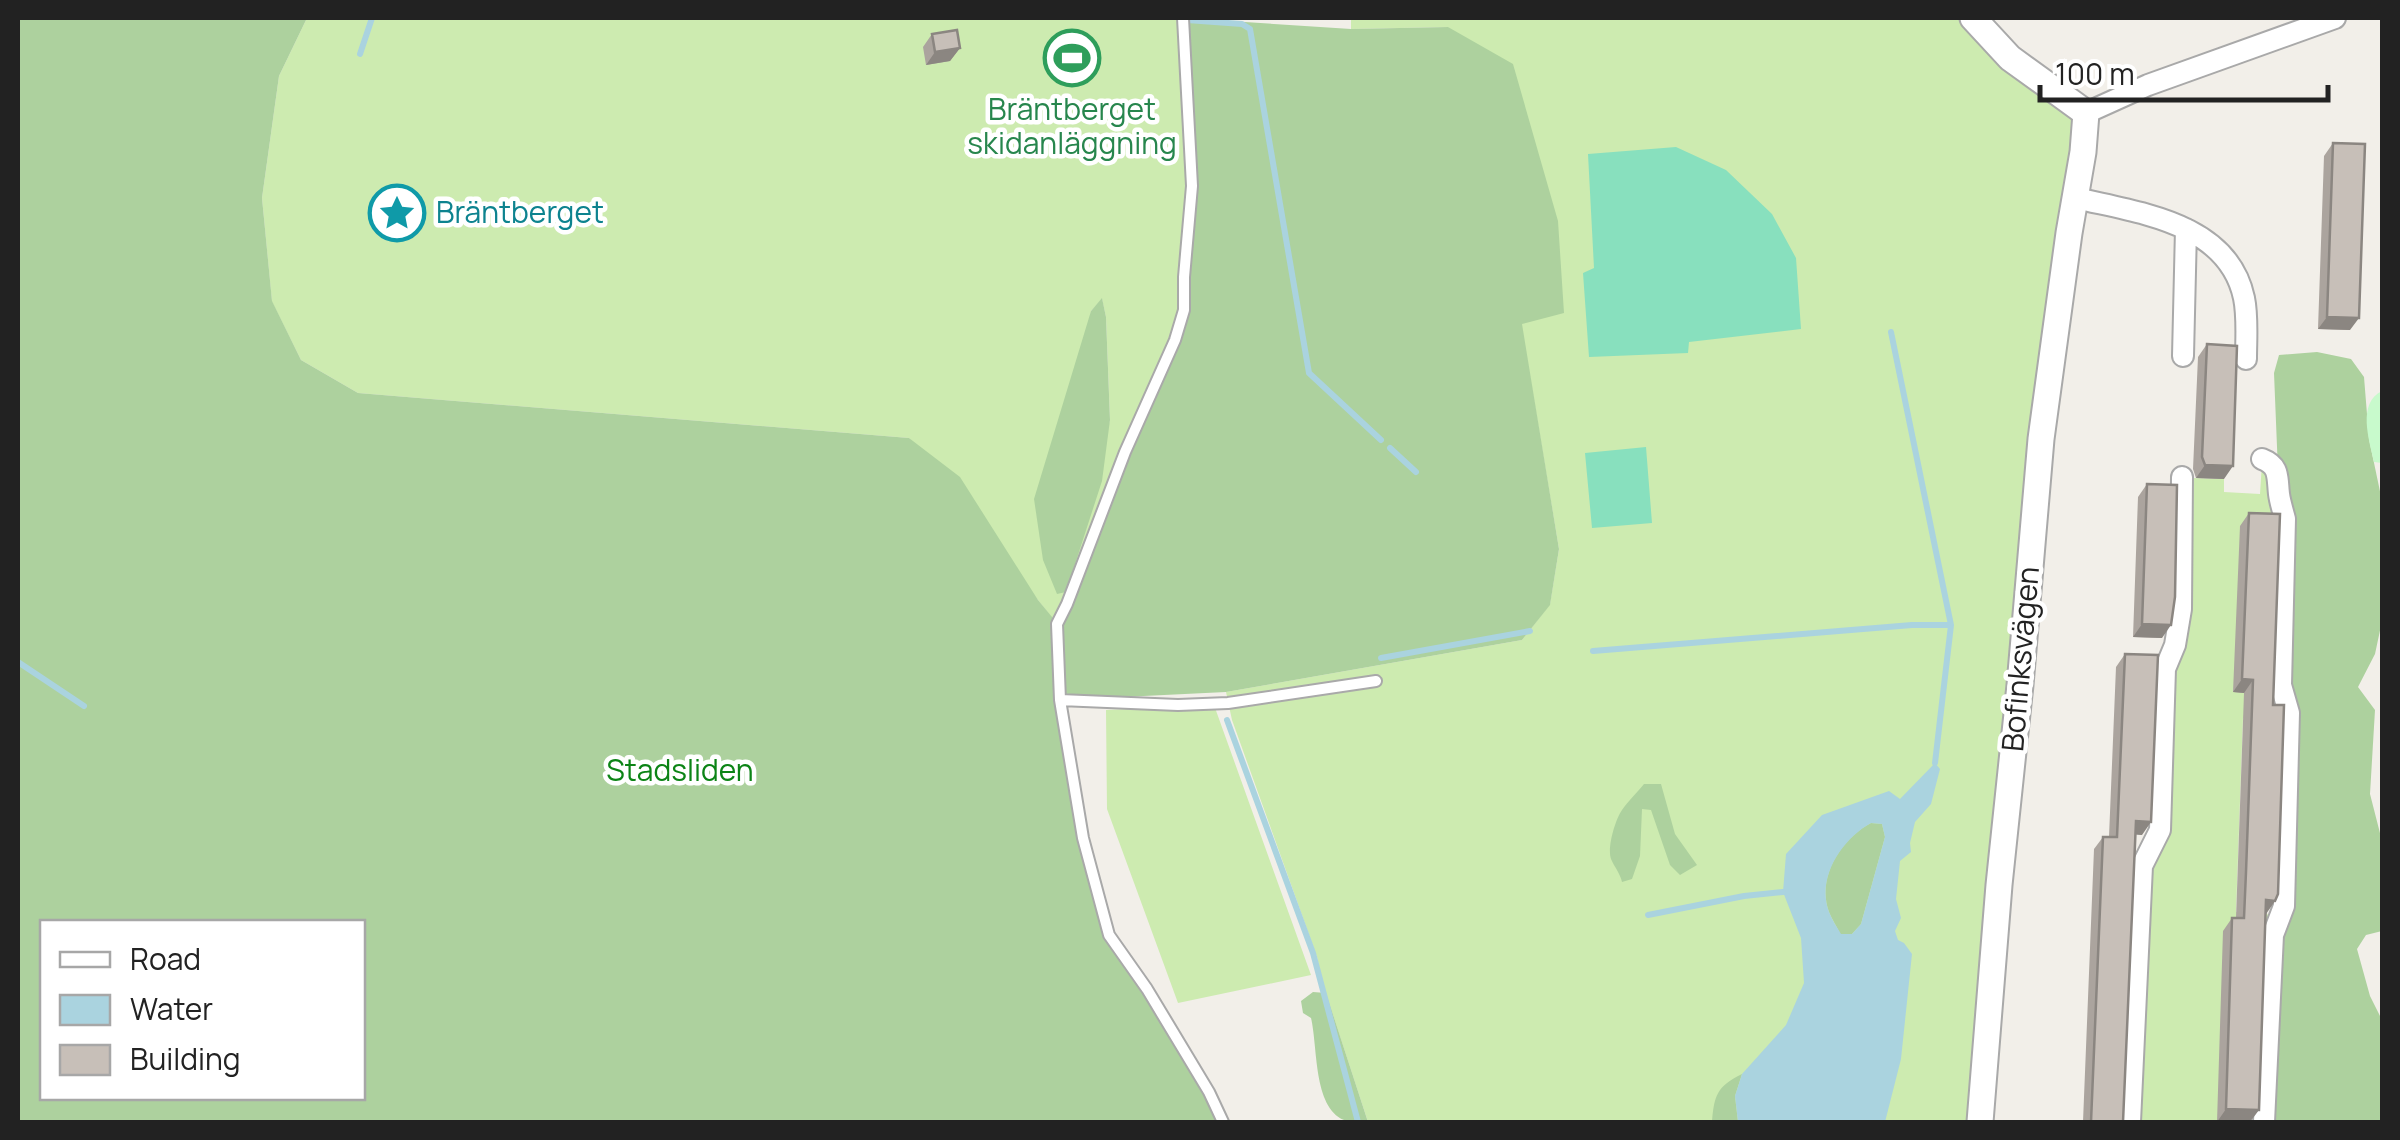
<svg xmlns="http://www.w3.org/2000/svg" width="2400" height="1140" viewBox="0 0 2400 1140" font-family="Manrope,sans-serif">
<rect width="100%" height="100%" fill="#f2efe9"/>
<path fill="#cdebb0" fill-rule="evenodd" d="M307,18H1183L1192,186L1184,310L1057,624L909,438L358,393L301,360L272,302L262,198L279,76ZM1102,299L1106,317L1110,420L1066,591L1091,311Z
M1351,18H1973L2086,113L1980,1122H1368L1322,981L1317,957L1232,720L1226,692L1522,640L1550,604L1559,549L1521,323L1448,27L1351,29Z
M2262,463L2279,507L2233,691L2277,694L2283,715L2243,718L2236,912L2276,915L2230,1122H2136L2146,879L2169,685L2188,486L2193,478L2224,479V492L2260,494Z
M1214,705L1311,975L1178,1003L1107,809L1106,710Z"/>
<path fill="#add19e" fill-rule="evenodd" d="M18,18H307L279,76L262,198L272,301L301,360L358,393L909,438L960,477L1038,600L1057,623L1184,310L1192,186L1183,18L1351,29L1448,27L1513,64L1558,221L1564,313L1522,324L1559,549L1550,605L1522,640L1226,692L1061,700L1083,838L1109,935L1223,1122H18ZM42,922H362V1098H42Z
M1102,298L1106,317L1110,420L1102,481L1066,592L1057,594L1043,560L1034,499L1091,311Z
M2317,352L2351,359L2364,377L2369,439L2382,501V621L2375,654L2358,687L2375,710L2370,794L2382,841V931L2366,935L2357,949L2370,996L2382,1020V1122H2264L2284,906L2279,496L2274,373L2279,355Z
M1644,784H1661L1675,834L1697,865L1680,875L1670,865L1651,810L1642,809L1640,856L1632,879L1622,882C1620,873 1615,868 1611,859C1607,848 1615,820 1622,810C1628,801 1637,793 1644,784Z
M1871,823L1882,824L1885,837L1861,924L1852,934H1840C1837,927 1832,919 1829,912C1816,877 1842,838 1871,823Z
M1313,992L1326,993L1368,1122C1360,1123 1352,1123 1344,1120C1313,1107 1318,1047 1311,1018L1303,1013L1301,1001Z
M1742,1074L1735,1096L1738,1122H1712C1714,1096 1717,1086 1742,1074Z"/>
<path fill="#c8facc" d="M2382,391V463L2374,462C2369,439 2357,403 2382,391Z"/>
<path fill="#88e0be" d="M1676,147L1726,170L1772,214L1796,258L1801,329L1689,342L1688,353L1589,357L1583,273L1594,268L1588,154Z
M1646,447L1652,523L1592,528L1585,453Z"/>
<path fill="#aad3df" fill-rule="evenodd" d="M1935,763L1940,769L1931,804L1915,822L1910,843L1911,852L1900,861L1896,899L1901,918L1895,931L1898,940L1904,943L1912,954L1901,1059L1885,1122H1738L1735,1096L1742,1074L1786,1025L1804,983L1801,938L1783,892L1786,854L1822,815L1889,791L1900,799ZM1871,823L1882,824L1885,837L1861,924L1852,934H1841C1837,927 1832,920 1829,912C1816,878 1842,839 1871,823Z"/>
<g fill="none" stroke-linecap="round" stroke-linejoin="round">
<path stroke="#aad3df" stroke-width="6" d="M1187,20L1242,24L1250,29L1309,373L1381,440
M360,54L372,18
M1891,332L1951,625L1935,763
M1390,448L1416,472
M1593,651L1912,625H1951
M1381,658L1530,631
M18,662L84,706
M1227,720L1313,953L1358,1122
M1648,915L1744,896L1783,892"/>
<g stroke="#a9a9a9" stroke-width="14">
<path id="service" d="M1183,18L1192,186L1184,277V310L1175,340L1125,452L1067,604L1057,624L1060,700L1083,838L1109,935L1147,989L1209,1092L1223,1122
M1060,700L1178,705L1228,703L1376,681"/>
</g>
<g stroke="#a9a9a9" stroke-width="24">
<path id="minor" d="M2086,113L2148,85L2335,18
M2076,198C2138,213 2228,222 2244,298C2248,317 2246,339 2246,359
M2183,356L2186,229
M2262,459C2280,466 2277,477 2279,494C2280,502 2283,511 2285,519L2281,685L2289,713L2284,906L2273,935L2264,1122
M2130,1122L2142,866L2160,830L2165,669L2175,645L2181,609L2182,477"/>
</g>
<g stroke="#a9a9a9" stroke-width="29">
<path id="tertiary" d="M1973,18L2010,58L2086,113L2083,152L2069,233L2041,439L2020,685L1999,885L1980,1122"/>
</g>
<use href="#service" stroke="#fff" stroke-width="10"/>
<use href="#minor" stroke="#fff" stroke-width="20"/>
<use href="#tertiary" stroke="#fff" stroke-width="25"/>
</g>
<path fill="#aba49e" d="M932,34L960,48L950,61L926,65L923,47Z
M2333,143L2350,330L2318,329L2324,156Z
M2207,344L2224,479L2196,478L2193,469L2198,357Z
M2147,484L2162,638L2133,637L2138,497Z
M2249,513L2273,705L2275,901L2265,914L2259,1110L2217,1122L2223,931L2232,918H2236L2244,693L2233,692L2240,526Z
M2125,654L2142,835L2136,834L2123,1122H2083L2094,849L2103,837H2109L2116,667Z"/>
<path fill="#8b8681" d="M960,48L950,61L926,65L935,52Z
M2327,317L2359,318L2350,330L2318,329Z
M2205,465L2233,466L2224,479L2196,478Z
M2142,624L2171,625L2162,638L2133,637Z
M2242,679L2253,680L2244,693L2233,692Z
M2136,821L2151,822L2142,835L2127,834Z
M2266,900L2275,901L2266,914L2257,913Z
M2226,1109L2259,1110L2250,1122H2217Z"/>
<path fill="#c7bfb8" stroke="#8b8681" stroke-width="2.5" d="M957,30L960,48L935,52L932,34Z
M2333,143L2365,144L2359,318L2327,317Z
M2207,344L2237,346L2233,466L2205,465L2202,457Z
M2147,484L2177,485L2175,597L2171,625L2142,624Z
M2249,513L2280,514L2273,705H2284L2278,894L2275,901L2266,900L2259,1110L2226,1109L2232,918H2244L2246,872L2253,680L2242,679Z
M2125,654L2158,655L2151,822L2136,821L2123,1122H2091L2103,837H2117Z"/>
<defs>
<g id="stadium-ring" transform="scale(2.875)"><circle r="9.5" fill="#fff" stroke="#2e9e5b" stroke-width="1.5"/><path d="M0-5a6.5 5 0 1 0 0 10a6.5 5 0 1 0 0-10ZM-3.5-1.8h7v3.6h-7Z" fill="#2e9e5b"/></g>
<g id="sight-ring" transform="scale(2.875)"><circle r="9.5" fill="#fff" stroke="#0f9aa8" stroke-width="1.5"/><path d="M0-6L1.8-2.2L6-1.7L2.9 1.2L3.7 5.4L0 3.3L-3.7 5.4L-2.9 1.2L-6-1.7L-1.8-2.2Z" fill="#0f9aa8"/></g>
</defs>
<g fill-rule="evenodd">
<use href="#stadium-ring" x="1072" y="58"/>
<use href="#sight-ring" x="397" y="213"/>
</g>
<g text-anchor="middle" stroke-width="9" stroke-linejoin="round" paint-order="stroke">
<g font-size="30" fill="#27864d" stroke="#fff">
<text x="1072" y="120">Bräntberget<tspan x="1072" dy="34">skidanläggning</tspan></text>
</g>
<g font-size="30" fill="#0d838f" stroke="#fff" text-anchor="start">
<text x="436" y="223">Bräntberget</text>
</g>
<g font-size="30" fill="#222" stroke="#fff">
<text transform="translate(2021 659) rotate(-85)" y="10">Bofinksvägen</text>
</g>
<g font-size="30" fill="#0c8416" stroke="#fff">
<text x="680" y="781">Stadsliden</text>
</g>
</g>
<rect width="2400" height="1140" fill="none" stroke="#222222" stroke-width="40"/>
<rect x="40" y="920" width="325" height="180" fill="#ffffff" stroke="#a7a7a7" stroke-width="2.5"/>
<rect x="60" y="952" width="50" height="15" fill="#ffffff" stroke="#a7a7a7" stroke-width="2.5"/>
<text x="130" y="970" font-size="30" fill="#222222">Road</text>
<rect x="60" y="995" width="50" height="30" fill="#aad3df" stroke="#a7a7a7" stroke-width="2.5"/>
<text x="130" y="1020" font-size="30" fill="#222222">Water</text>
<rect x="60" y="1045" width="50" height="30" fill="#c7bfb8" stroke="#a7a7a7" stroke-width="2.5"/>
<text x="130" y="1070" font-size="30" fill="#222222">Building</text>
<path d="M2040 85v15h288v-15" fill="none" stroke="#222222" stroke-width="5"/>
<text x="2055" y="85" font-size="30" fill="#222222" stroke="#ffffff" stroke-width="8" paint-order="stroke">100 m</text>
</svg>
